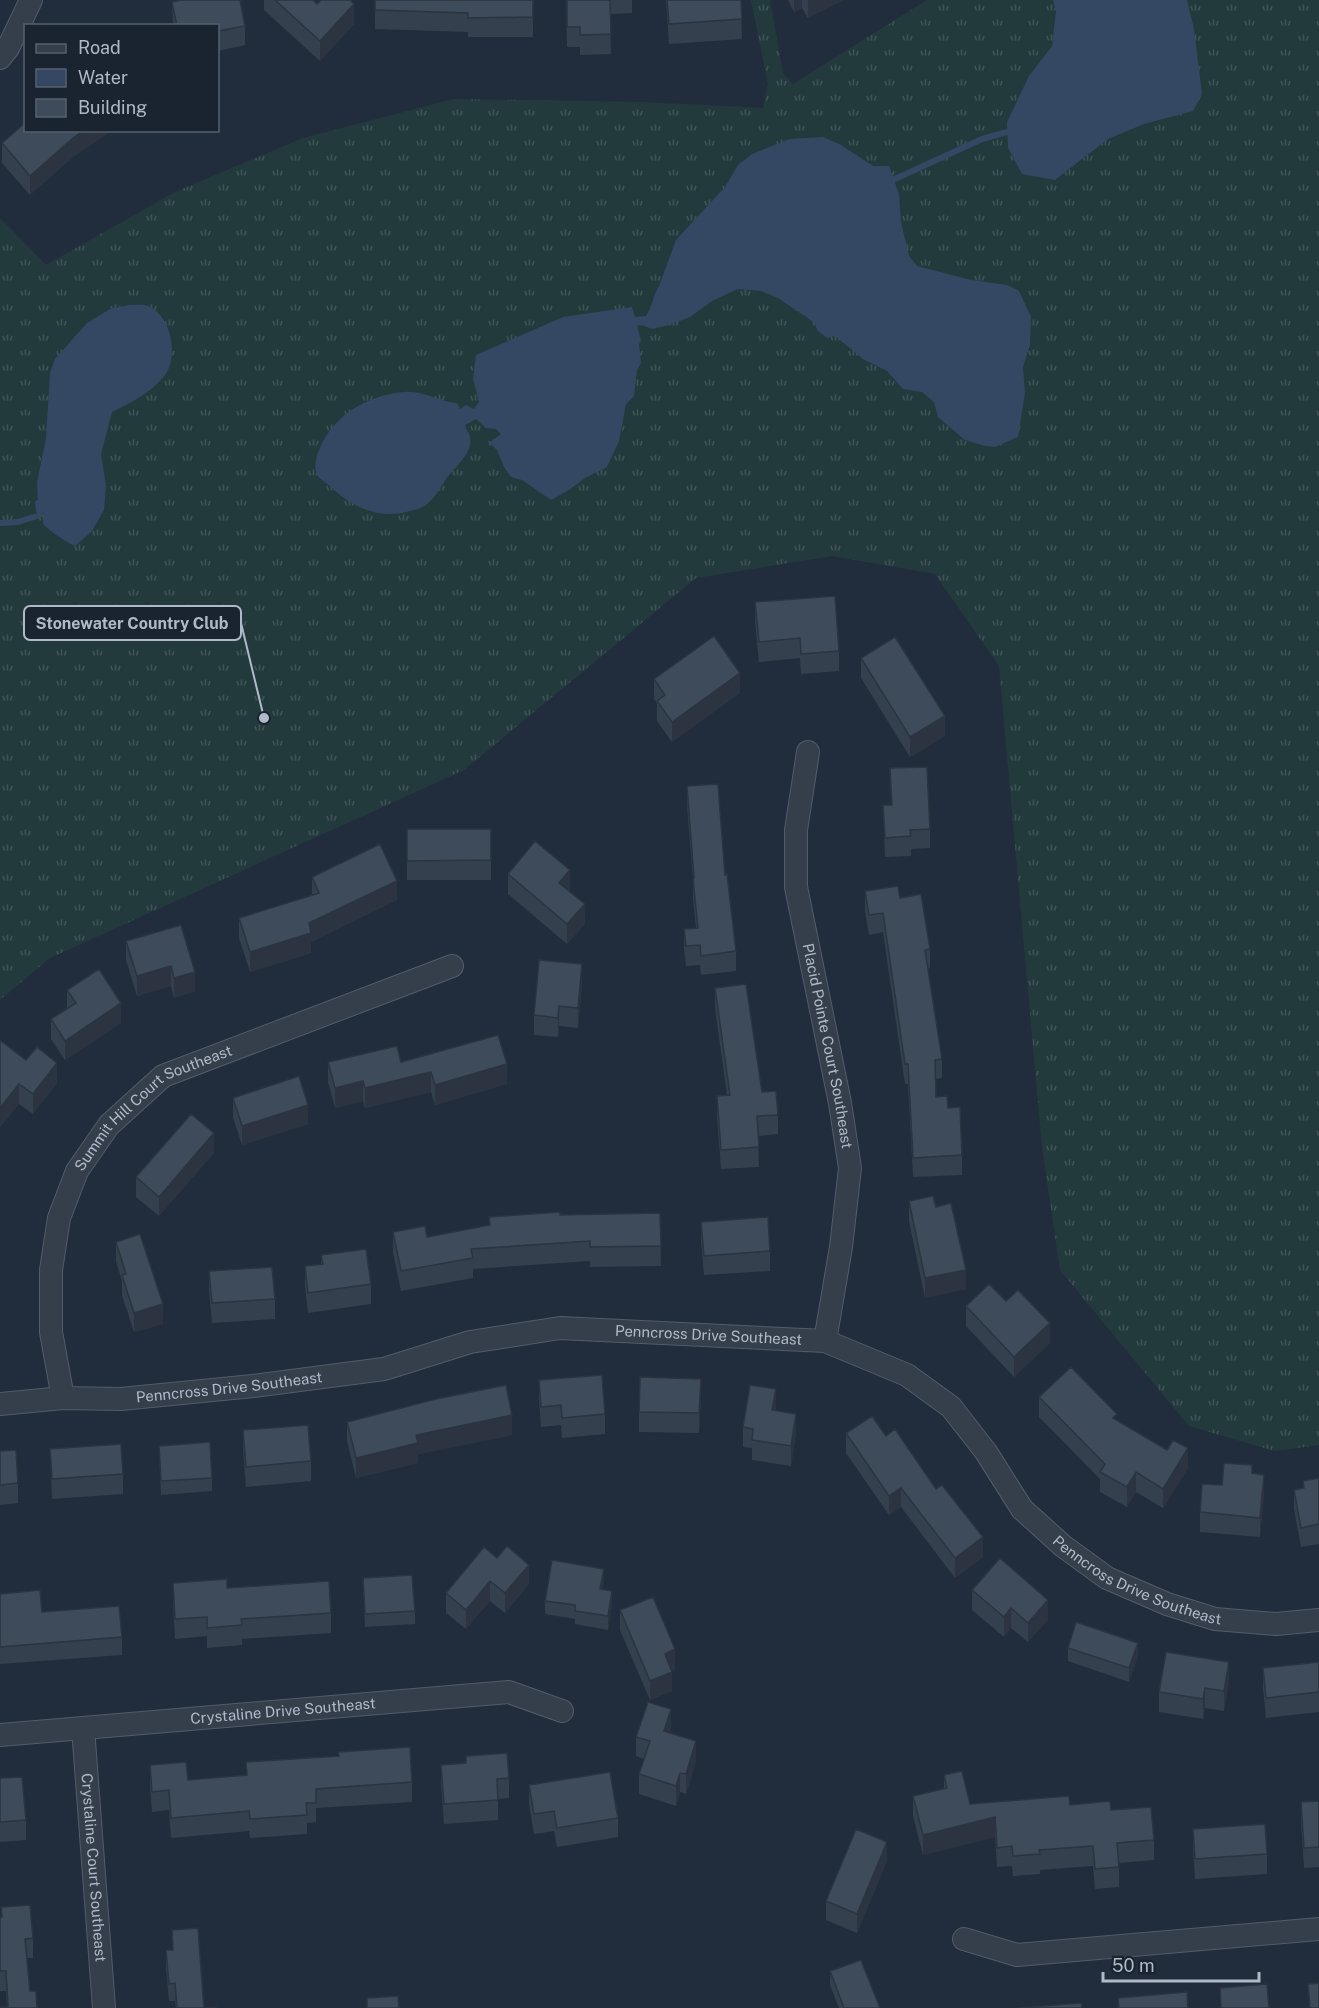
<svg xmlns="http://www.w3.org/2000/svg" width="1319" height="2008" viewBox="0 0 1319 2008" font-family="'Public Sans',sans-serif">
<defs>
<pattern id="grass-tufts" width="24" height="20" patternUnits="userSpaceOnUse" patternTransform="scale(1.5)"><rect width="24" height="20" fill="#233a3d"/><path d="M3 7l-1-3M5 7V3M7 7l1-3M15 17l-1-3M17 17v-4M19 17l1-3" fill="none" stroke="#405458"/></pattern>
</defs>
<rect width="100%" height="100%" fill="#212d3c"/>
<path fill="url(#grass-tufts)" d="M751,0H770L783,73L793,84L927,0H1319V1445L1275,1451L1189,1426L1060,1270L1042,1147L999,666L935,574L832,556L696,578L464,770L50,958L0,1000V218L46,265L175,192L303,138L454,99L643,102L763,108L768,84Z"/>
<path fill="#344864" d="M1053,0H1187L1194,29L1202,94L1193,111L1144,124L1108,139L1055,180L1022,174L1008,148L1007,122L1029,76L1052,46L1056,11Z
M823,137L841,145L873,166H889L899,194L901,222L909,256L917,266L971,280L1007,285L1019,291L1031,317L1030,345L1023,367L1025,393L1018,437L995,447L985,446L965,440L938,417L934,402L922,392L903,389L887,371L863,359L835,336L827,338L817,330L815,323L778,298L761,291L738,289L712,301L690,317L669,325L652,329L642,325H637L641,341L639,344L641,363L637,370L634,396L626,404L619,441L607,467L585,478L569,490L551,500L522,480L511,477L504,467L497,450L489,443L501,434L496,429L486,428L476,419L465,425C466,429 469,433 470,437C474,452 454,468 446,479C440,488 435,498 427,504C422,508 416,510 410,511C381,520 353,508 332,488C328,484 321,480 318,476C313,468 316,458 319,450C333,415 368,395 404,392C423,390 439,402 457,403L460,409L466,405L474,409L479,402L473,379L476,355L563,317L632,307L635,317L646,316C653,306 653,295 659,286L676,240L725,187L738,165L752,154L790,139Z
M129,305C135,305 143,304 148,306C171,315 179,356 165,375C152,392 131,403 112,412L101,454L106,485L104,510L92,531L75,546C68,543 49,531 43,524L44,516L38,503L37,482L46,439L50,373L55,359L87,323L110,309Z"/>
<g fill="none" stroke-linecap="round" stroke-linejoin="round">
<path stroke="#344864" stroke-width="6" d="M895,179L982,139L1007,132
M0,523L18,522L40,515L38,503"/>
<g stroke="#535c6a" stroke-width="24">
<g id="minor">
<path d="M0,58L8,48L31,0"/>
<path id="s1" d="M808,752L796,830V887L840,1103L850,1168L841,1247L825,1341"/>
<path id="s2" d="M63,1398L51,1332V1270L59,1218L77,1171L109,1125L163,1076L452,966"/>
<path id="s3" d="M0,1404L63,1398L121,1399L253,1386L384,1369L470,1342L560,1328L825,1341L907,1375L951,1407L986,1452L1022,1509L1063,1546L1107,1578L1167,1604L1215,1619L1276,1624L1319,1620"/>
<path id="s4" d="M83,1728L104,2008"/>
<path id="s5" d="M0,1735L509,1692L562,1711"/>
<path d="M964,1939L1017,1955L1319,1929"/>
</g>
</g>
<use href="#minor" stroke="#353f4c" stroke-width="22"/>
</g>
<path fill="#34404e" d="M264,0H313L317,4L354,24L320,61L264,10Z
M375,0H533V37H468V32L375,29Z
M566,0H632V13L610,14L611,54L580,55V47H567Z
M666,0H741L742,39L669,44Z
M788,0H844L808,18L802,8L794,12Z
M172,2L245,26V45L218,51V26H173Z
M26,130H113L73,157L30,195L2,163V143Z
M755,602L839,651V671L801,674L800,658L759,662L755,622Z
M861,658L945,736L910,757L861,678Z
M654,679L740,693L672,742L657,721V703L654,699Z
M890,768L930,829V848L911,849V856L885,857L883,805H891Z
M687,786L725,875L736,951V971L701,975L700,965L686,966L684,949V929L696,928L693,898V879L687,806Z
M407,829H491V880H407Z
M508,874L570,890L569,891L585,924L567,944L508,894Z
M312,877L397,900L311,942V953L250,972L239,938V918L312,896Z
M865,891L900,898L930,949V968L928,969L942,1059V1078L936,1079V1097L948,1108L962,1155V1175L913,1177L908,1084H905L883,932L869,935L865,911Z
M181,925L195,991L174,998L171,986L137,996L126,960V941Z
M582,984L578,1028L559,1026L558,1037L534,1035V1015Z
M715,988L762,1092L778,1115V1134L758,1136L759,1167L721,1169L717,1116V1096L727,1095L715,1008Z
M67,990L121,1023L65,1060L51,1039V1019L67,1008Z
M0,1040L26,1060L57,1083L33,1114L19,1104L0,1127Z
M328,1062H401L507,1084L435,1105L431,1092L365,1108L363,1101L335,1108L328,1082Z
M233,1098L308,1124L242,1145L233,1117Z
M214,1153L159,1216L136,1197V1177Z
M909,1201L936,1207L966,1289L925,1298L909,1221Z
M660,1213L661,1266L590,1267V1261L473,1269V1278L401,1291L393,1252V1232L427,1237L489,1225V1217Z
M701,1222L770,1251V1271L704,1275L701,1241Z
M116,1242L163,1324L134,1332L122,1295V1281L116,1261Z
M321,1255L371,1284V1304L308,1313L305,1286V1266L321,1264Z
M209,1271L275,1299V1319L212,1323L209,1291Z
M1006,1301L1050,1343L1014,1377L966,1326V1306Z
M539,1380L605,1414V1434L562,1438L561,1425L541,1427L539,1400Z
M1039,1397L1117,1420L1188,1468L1163,1508L1136,1492L1127,1507L1100,1492V1479L1039,1417Z
M701,1399L699,1433L639,1432V1412Z
M775,1410L796,1433L791,1466L752,1460V1448L743,1447V1427Z
M347,1422L512,1435L418,1454V1463L356,1478L347,1441Z
M243,1430L311,1461V1481L246,1487L243,1450Z
M846,1433L886,1436L983,1557L955,1578L901,1507L889,1515L846,1453Z
M159,1446L212,1478V1491L161,1495Z
M50,1449L123,1474V1494L52,1499Z
M0,1451L18,1483V1503L0,1505Z
M1252,1473L1264,1494L1260,1537L1200,1532V1512L1222,1485Z
M1319,1478V1544L1301,1547L1294,1509V1490L1303,1488V1481Z
M497,1558L529,1584L505,1613L490,1601L466,1629L446,1613V1593Z
M363,1578L415,1611V1624L365,1627Z
M604,1582L602,1589L612,1604L608,1630L575,1624V1619L545,1614V1601Z
M173,1583L227,1588L331,1613V1633L242,1639V1645L207,1648V1636L175,1639L173,1603Z
M972,1590L1048,1620L1028,1642L1011,1628L1004,1637L972,1610Z
M0,1594L42,1612L122,1637V1655L0,1664Z
M620,1610L675,1669L672,1670V1691L650,1700L620,1630Z
M1068,1648L1138,1656L1129,1682L1068,1661Z
M1319,1662V1712L1266,1718L1263,1688V1668Z
M1229,1682L1224,1711L1205,1708L1203,1719L1159,1712V1692Z
M671,1729L670,1732L696,1761L686,1794L680,1792L676,1806L639,1794V1774L644,1759L636,1756V1737Z
M466,1756L509,1778V1798L498,1799V1820L444,1824L441,1784V1765L466,1763Z
M246,1762L412,1782V1802L316,1808V1822L307,1823V1834L250,1838L249,1831L171,1838L169,1810L152,1812L150,1785V1765L188,1780L246,1775Z
M944,1775L970,1804L1070,1805L1111,1810L1154,1840V1860L1119,1863V1887L1095,1889L1093,1866L1040,1870V1874L1013,1876L1012,1866L997,1867L995,1837L923,1855L913,1816V1796L944,1789Z
M0,1778L26,1820V1840L0,1842Z
M529,1785L618,1818V1837L557,1847L554,1831L534,1834L529,1804Z
M1319,1801V1867L1304,1868L1301,1822V1802Z
M1193,1829L1267,1854V1874L1195,1879L1193,1848Z
M887,1861L857,1933L826,1920V1901Z
M1,1907L33,1938V1958H27L30,1991L7,2006L6,1991H0V1917H1Z
M172,1930L204,2008H216H176L175,2001H169L166,1968V1950H172Z
M830,1971L880,2008H839L830,1985Z"/>
<path fill="#2b3440" d="M794,0H802V8L794,12Z
M808,0H844L808,18Z
M354,4V24L320,61V41Z
M84,130H113L73,157L30,195V176L73,138Z
M740,673V693L672,742V722Z
M945,716V736L910,757V737Z
M570,870V890L559,903V883Z
M397,881V900L311,942V953L250,972V952Z
M585,904V924L567,944V924Z
M582,964V984L578,1028V1008Z
M171,966V986L137,996V976Z
M195,972V991L174,998V978Z
M121,1003V1023L65,1060V1041Z
M559,1006V1026L558,1037V1018Z
M57,1063V1083L33,1114V1094Z
M507,1064V1084L435,1105V1085Z
M431,1072V1092L365,1108V1088Z
M363,1081V1101L335,1108V1088Z
M19,1084V1104L0,1127V1108Z
M308,1105V1124L242,1145V1126Z
M214,1133V1153L159,1216V1197Z
M966,1270V1289L925,1298V1278Z
M163,1304V1324L134,1332V1313Z
M1050,1323V1343L1014,1377V1357Z
M701,1379V1399L699,1433V1413Z
M776,1389V1408L772,1430V1410Z
M796,1414V1433L791,1466V1446Z
M512,1415V1435L418,1454V1463L356,1478V1458L416,1435Z
M1188,1448V1468L1163,1508V1489Z
M1136,1472V1492L1127,1507V1487Z
M1264,1475V1494L1260,1537V1518Z
M901,1488V1507L889,1515V1496Z
M983,1537V1557L955,1578V1558Z
M529,1565V1584L505,1613V1593Z
M604,1569V1582L600,1602V1589Z
M490,1581V1601L466,1629V1610Z
M612,1591V1604L608,1630V1616Z
M1048,1600V1620L1028,1642V1623Z
M1011,1608V1628L1004,1637V1617Z
M1138,1643V1656L1129,1682V1668Z
M675,1649V1669L665,1673V1654Z
M1229,1662V1682L1224,1711V1691Z
M672,1672V1691L650,1700V1681Z
M1205,1688V1708L1203,1719V1699Z
M671,1709V1729L664,1750V1731Z
M696,1741V1761L686,1794V1774Z
M680,1773V1792L676,1806V1786Z
M995,1817V1837L923,1855V1835Z
M887,1842V1861L857,1933V1914Z"/>
<path fill="#3d4b5b" stroke="#2b3440" stroke-width="1.5" d="M181,0H240L245,26L218,31V26H177L172,2Z
M275,0H313L317,4L321,0H350L354,4L320,41Z
M375,0H533V17L468,18V13L375,10Z
M567,0H610L611,34L580,35V27H567Z
M667,0H741L742,19L669,24Z
M26,122V130H84L73,138L30,176L2,143Z
M835,596L839,651L801,654L800,638L759,642L755,602Z
M714,636L740,673L672,722L657,701L665,695L654,679Z
M895,637L945,716L910,737L861,658Z
M927,767L930,829L910,830L911,836L885,838L883,805H892L890,768Z
M718,784L725,875L727,874L736,951L701,956L700,945L686,946L684,929L698,928L693,879L694,878L687,786Z
M407,829H491V860L407,861Z
M535,841L570,870L559,883L585,904L567,924L508,874Z
M380,844L397,881L309,923L311,933L250,952L239,918L319,893L312,877Z
M898,886L900,898L921,894L930,949L925,950L942,1059L935,1060L936,1097L947,1096L948,1108L960,1107L962,1155L913,1158L908,1064H905L883,913L869,915L865,891Z
M181,925L195,972L174,978L171,966L137,976L126,941Z
M539,960L582,964L578,1008L559,1006L558,1018L534,1015Z
M99,969L121,1003L65,1041L51,1019L76,1003L67,990Z
M746,984L762,1092L776,1091L778,1115L757,1116L759,1147L721,1150L717,1096L730,1095L715,988Z
M498,1035L507,1064L435,1085L431,1072L365,1088L363,1081L335,1088L328,1062L397,1046L401,1062Z
M0,1040L26,1060L37,1047L57,1063L33,1094L19,1084L0,1108Z
M299,1076L308,1105L242,1126L233,1098Z
M191,1114L214,1133L159,1197L136,1177Z
M933,1196L936,1207L951,1203L966,1270L925,1278L909,1201Z
M560,1212V1215L660,1213L661,1246L590,1247V1241L471,1249L473,1258L401,1271L393,1232L425,1226L427,1237L490,1225L489,1217Z
M768,1217L770,1251L704,1256L701,1222Z
M140,1234L163,1304L134,1313L122,1275L126,1274L116,1242Z
M366,1249L371,1284L308,1293L305,1266L323,1264L321,1255Z
M272,1267L275,1299L212,1303L209,1271Z
M989,1284L1006,1301L1018,1290L1050,1323L1014,1357L966,1306Z
M1071,1367L1117,1414L1113,1418L1167,1450L1173,1440L1188,1448L1163,1489L1136,1472L1127,1487L1100,1472L1105,1464L1039,1397Z
M602,1375L605,1414L562,1418L561,1405L541,1407L539,1380Z
M640,1377L701,1379L699,1413L639,1412Z
M506,1385L512,1415L416,1435L418,1443L356,1458L347,1422L436,1399Z
M750,1385L776,1389L772,1410L796,1414L791,1446L752,1440L753,1429L743,1427Z
M872,1416L886,1436L895,1429L936,1489L942,1485L983,1537L955,1558L901,1488L889,1496L846,1433Z
M308,1425L311,1461L246,1467L243,1430Z
M210,1442L212,1478L161,1481L159,1446Z
M121,1444L123,1474L52,1479L50,1449Z
M16,1450L18,1483L0,1485V1451Z
M1224,1463L1252,1465V1473L1264,1475L1260,1518L1200,1512L1202,1484L1222,1485Z
M1319,1478V1524L1301,1528L1294,1490L1304,1488L1303,1481Z
M507,1546L529,1565L505,1593L490,1581L466,1610L446,1593L484,1547L497,1558Z
M1000,1558L1048,1600L1028,1623L1011,1608L1004,1617L972,1590Z
M552,1560L604,1569L600,1589L612,1591L608,1616L575,1611V1605L545,1601Z
M412,1575L415,1611L365,1614L363,1578Z
M227,1579V1588L329,1581L331,1613L241,1619L242,1625L207,1628V1617L175,1619L173,1583Z
M40,1590L42,1612L119,1606L122,1637L0,1647V1594Z
M653,1597L675,1649L665,1654L672,1672L650,1681L620,1610Z
M1076,1622L1138,1643L1129,1668L1068,1648Z
M1166,1652L1229,1662L1224,1691L1205,1688L1203,1699L1159,1692Z
M1319,1662V1692L1266,1698L1263,1668Z
M648,1702L671,1709L664,1731L696,1741L686,1774L680,1773L676,1786L639,1774L650,1741L636,1737Z
M410,1747L412,1782L316,1789V1803H306L307,1815L250,1819L249,1811L171,1818L169,1790L152,1792L150,1765L186,1762L188,1780L247,1775L246,1762L339,1756L338,1752Z
M507,1753L509,1778L497,1779L498,1800L444,1804L441,1765L466,1763V1756Z
M962,1771L970,1804L1069,1796L1070,1805L1110,1801L1111,1810L1151,1807L1154,1840L1117,1843L1119,1867L1095,1869L1093,1846L1039,1850L1040,1854L1013,1856L1012,1846L997,1848L995,1817L923,1835L913,1796L947,1788L944,1775Z
M610,1772L618,1818L557,1828L554,1811L534,1814L529,1785Z
M22,1777L26,1820L0,1822V1778Z
M1319,1801V1847L1304,1848L1301,1802Z
M1265,1824L1267,1854L1195,1859L1193,1829Z
M856,1829L887,1842L857,1914L826,1901Z
M30,1905L33,1938L25,1939L30,1991H36L37,2008H0V2007L8,2006L6,1971H0V1917H2L1,1907Z
M198,1928L204,2008L216,2007V2008H177L175,1983L169,1984L166,1950H173L172,1930Z
M861,1960L880,2008H844L830,1971Z
M1319,1983V2008H1310L1308,1984Z
M1267,1984L1269,2008H1221L1220,1988Z
M1187,1992L1188,2008H1119L1118,1998Z
M398,1996L399,2008H367V1998Z
M1081,2003L1082,2008H1017Z"/>
<g text-anchor="middle" stroke-width="5" stroke-linejoin="round" paint-order="stroke">
<g font-size="15" fill="#b0b9c8" stroke="#1a2431">
<text dy="5" stroke="none"><textPath href="#s1" startOffset="298">Placid Pointe Court Southeast</textPath></text>
<text dy="5" stroke="none"><textPath href="#s2" startOffset="334">Summit Hill Court Southeast</textPath></text>
<text dy="5" stroke="none"><textPath href="#s3" startOffset="716">Penncross Drive Southeast</textPath></text>
<text dy="5" stroke="none"><textPath href="#s3" startOffset="230">Penncross Drive Southeast</textPath></text>
<text dy="5" stroke="none"><textPath href="#s3" startOffset="1238">Penncross Drive Southeast</textPath></text>
<text dy="5" stroke="none"><textPath href="#s5" startOffset="284">Crystaline Drive Southeast</textPath></text>
<text dy="5" stroke="none"><textPath href="#s4" startOffset="140">Crystaline Court Southeast</textPath></text>
</g>
</g>
<path fill="none" stroke="#b0b9c8" stroke-width="2" d="M264 718L241 623"/>
<circle fill="#b0b9c8" stroke="#1a2431" stroke-width="2" cx="264" cy="718" r="6"/>
<rect fill="#1a2431" stroke="#b0b9c8" stroke-width="2" x="24" y="606" width="217" height="34" rx="6"/>
<g font-size="16" text-anchor="middle" font-weight="bold" fill="#b0b9c8">
<text x="132" y="629">Stonewater Country Club</text>
</g>
<rect x="24" y="24" width="195" height="108" fill="#1a2431" stroke="#56606d" stroke-width="1.5"/>
<rect x="36" y="44" width="30" height="9" fill="#353f4c" stroke="#56606d" stroke-width="1.5"/>
<text x="78" y="54" font-size="18" fill="#b0b9c8">Road</text>
<rect x="36" y="69" width="30" height="18" fill="#344864" stroke="#56606d" stroke-width="1.5"/>
<text x="78" y="84" font-size="18" fill="#b0b9c8">Water</text>
<rect x="36" y="99" width="30" height="18" fill="#3d4b5b" stroke="#56606d" stroke-width="1.5"/>
<text x="78" y="114" font-size="18" fill="#b0b9c8">Building</text>
<path d="M1103 1972v9h156v-9" fill="none" stroke="#b0b9c8" stroke-width="3"/>
<text x="1112" y="1972" font-size="18" fill="#b0b9c8" stroke="#1a2431" stroke-width="4.5" paint-order="stroke">50 m</text>
</svg>
